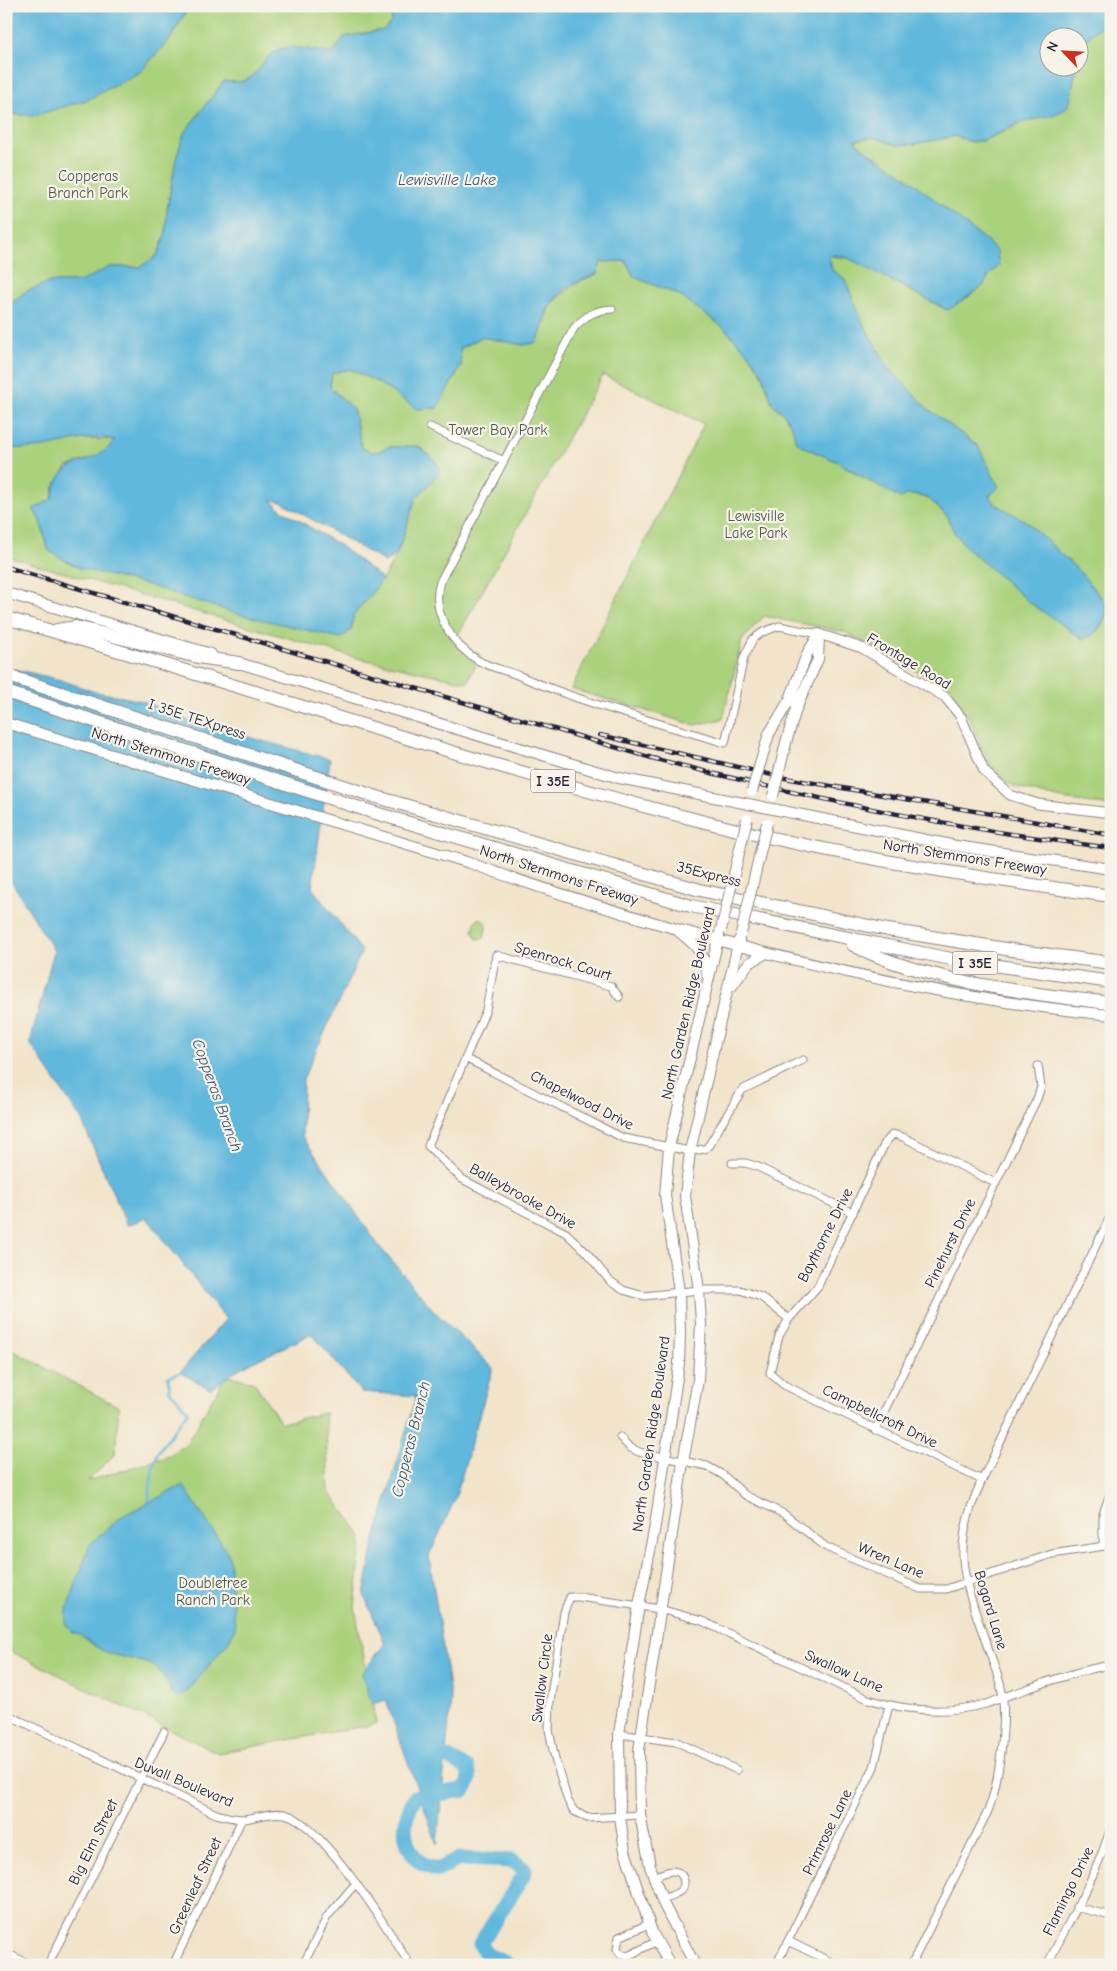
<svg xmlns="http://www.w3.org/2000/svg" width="1117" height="1971" viewBox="0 0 1117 1971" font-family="'Comic Neue',sans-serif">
<rect width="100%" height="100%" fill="#f7f3e8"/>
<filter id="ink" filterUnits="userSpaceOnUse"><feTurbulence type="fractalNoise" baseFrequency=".02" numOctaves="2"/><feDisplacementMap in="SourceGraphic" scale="10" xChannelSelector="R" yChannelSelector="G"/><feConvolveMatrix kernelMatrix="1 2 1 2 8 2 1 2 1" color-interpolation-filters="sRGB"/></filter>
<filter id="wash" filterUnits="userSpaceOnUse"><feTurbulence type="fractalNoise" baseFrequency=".0096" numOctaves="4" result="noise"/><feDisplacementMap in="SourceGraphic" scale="20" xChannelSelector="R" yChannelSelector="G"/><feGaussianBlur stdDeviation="1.12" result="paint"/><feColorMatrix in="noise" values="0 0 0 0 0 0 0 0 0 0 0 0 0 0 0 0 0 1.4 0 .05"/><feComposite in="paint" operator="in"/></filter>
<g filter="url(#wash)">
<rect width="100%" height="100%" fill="#f2e4ca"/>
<path fill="#aad17c" stroke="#667a5c" d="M189,6H391L392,21L384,30L363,33L333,54L295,48L266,60L253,76L240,83L224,81L184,133L176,160L167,209L166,233L157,256L140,267H110L80,282H50L25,292L6,308V113L33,116L89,99L140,72L170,39Z
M1111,18V806L1056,798L1016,787L1004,781L988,761L967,714L939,683L845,632L764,616L742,640L723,719L695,725L571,689L704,424L603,375L458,635L470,650L481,655L467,682L353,657L6,556V449L48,446L77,439L115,440L107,452L67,467L54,487L52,499L40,521L49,551L79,568L351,631L353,616L383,579L397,554L416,497L440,471L435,461L418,446L389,447L375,453L362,448L353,409L330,387L332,373L350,369L377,382L417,409L437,408L461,366L460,349L482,337L524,345L545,323L549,307L558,297L582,280L597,274L601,262L626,261L634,277L679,295L723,327L749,354L763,375L772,403L784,414L793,428L795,440L804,447L838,462L866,480L907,495H918L929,499L948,517L954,532L968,549L1029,602L1083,639L1094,635L1107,617V605L1080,572L1027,522L994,503L989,497L998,487L978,446L927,408L888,367L864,325L845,279L832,270L829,256L848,258L947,310C984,288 988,287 991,245L905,176L863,148L854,140L874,137L897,145L915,144L955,136L972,142L983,141L1070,102L1076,68H1080C1080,43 1090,31 1111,18Z
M480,918L487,923L484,938L477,939L473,932L475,922Z
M6,1347L119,1407L115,1454L88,1481L166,1457L187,1443L226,1375L254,1382L281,1423L325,1413L329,1492L362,1536L355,1608L376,1724L218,1753L6,1649Z"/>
<path fill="#60b8dd" stroke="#416d8c" d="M6,6H189L170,39L140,72L89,99L33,116L6,113Z
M391,6H1111V18L1085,40L1080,52V38H1050V68H1076L1070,102L1066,109L1053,115L1022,122L983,140L972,142L955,136L915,144L897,145L874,137L854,140L863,148L905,176L991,245L997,252L999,266L989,275L983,286L948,310L848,258L835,255L829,257L832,270L845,279L864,325L888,367L927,408L978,446L999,487L989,496L994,503L1027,522L1080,572L1107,605C1107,621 1098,633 1083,639L1029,602L968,549L954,532L948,517L929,499L918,495H907L900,498L838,462L804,447L795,440L793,428L784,414L772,403L763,375L749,354L723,327L679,295L634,277L626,261L601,262L597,274C580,280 559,290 549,307C542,318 546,329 535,343L524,345L482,337L460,348L461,366L437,408L417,409L377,382L350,369L332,373L330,387L353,409L362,448L375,453L389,447L418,446L435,461L441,471L416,498L397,554L385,562L282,502L271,500L282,510L339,545L383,579L353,616L351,631L340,638L234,613L148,585L79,568L49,551L40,521L33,509L52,499C60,451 94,470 115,440C92,434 72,442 49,446C36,449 20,448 6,449V308L25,292L50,282H80L110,267H140L157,256L166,233L167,209L176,159L184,133L224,81C262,86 252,65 278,50C293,43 318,52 333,54L344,37L384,30L392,21Z
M14,669L61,680L92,691L142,701L191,722L330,759L312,888L362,951L303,1079L302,1136L379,1246L434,1311L493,1368L455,1499L429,1556L451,1701L437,1844L386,1700L372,1704L362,1674L385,1643L364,1595L374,1543L416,1396L361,1392L312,1334L240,1368L210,1389L180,1372L226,1319L147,1218L127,1225L81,1119L30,1043L54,951L6,872V673Z
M183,1485L229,1555L235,1628L229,1641L189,1690L179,1697L172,1694C168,1685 165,1675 156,1668C149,1661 115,1657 102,1650C88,1644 89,1637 73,1633L66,1623L67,1609L90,1544L122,1516Z"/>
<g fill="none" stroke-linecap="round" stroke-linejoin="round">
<path stroke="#60b8dd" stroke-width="2.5" d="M149,1501L152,1472L158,1452L188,1411L170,1391L168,1377L181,1372"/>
<path stroke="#60b8dd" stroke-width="15" d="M428,1747L467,1768C471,1777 470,1782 464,1790L416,1797C397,1824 403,1862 438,1870L459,1859L513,1861L524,1869L523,1876L480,1944L486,1954L509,1965"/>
</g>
</g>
<g filter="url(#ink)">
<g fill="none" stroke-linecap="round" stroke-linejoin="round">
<g stroke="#8a8382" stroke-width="9">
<path id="minor" d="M612,309C595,310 585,316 574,328L440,582C430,612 453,646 479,661C490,667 503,670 515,674C582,703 655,722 725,743L744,657L753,639L763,632L779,626L819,634
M430,427L504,461
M619,997L611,986L496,955L486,1010L428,1146L462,1179L566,1233L586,1252L610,1281L623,1290L644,1296L699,1290H740L761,1297L789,1319
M467,1059L623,1138L690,1151L705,1149L709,1145L742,1090L803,1060
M732,1163H745L756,1166L853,1213
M875,1430L1037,1099L1041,1087L1038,1066
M620,1437L629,1447L639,1452L707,1466L723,1475L745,1495L784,1514L826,1547L920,1589H946L1052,1554L1111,1545
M982,1480L784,1385L770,1373L779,1336L789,1319L818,1286L885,1143L893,1134L903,1137L995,1183
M1103,1545V1514L1111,1491
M6,1714L216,1814C225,1816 234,1819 243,1819C256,1818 270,1811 284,1814C320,1820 390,1932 410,1965
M619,1734L677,1742L737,1770
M640,1815L587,1818L574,1811L568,1801L555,1759L549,1730L550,1701L564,1612L570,1597H579L660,1609L702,1621L868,1699C906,1711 947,1714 986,1704C992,1703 998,1699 1004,1697C1039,1685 1074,1671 1111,1665
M654,1877C659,1875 666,1871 673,1871C683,1871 688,1884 680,1891C675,1895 667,1897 661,1899
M1076,1907L1111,1916
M649,1924L619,1937L617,1949L621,1954L628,1956L657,1941
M788,1941L837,1965
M6,1953L31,1965
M48,1965L164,1732
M173,1965L242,1819
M303,1965L327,1917L356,1883
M776,1965L874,1767L889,1705
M911,1965L988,1811C999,1783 1008,1717 1001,1687C998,1675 993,1663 989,1651C965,1581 948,1553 982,1480L1111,1215
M1047,1965C1069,1921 1097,1875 1111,1827"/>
</g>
<g stroke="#8a8382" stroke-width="11">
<path id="tertiary" d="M819,634L862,648L945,697L961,717L984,771L1010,795L1038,804L1111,813"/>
</g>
<g stroke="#8a8382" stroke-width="12">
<path id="secondary" d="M6,593L211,654
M232,661L619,778L956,846L1111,869
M6,723L470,863C529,885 589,903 649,921C800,965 954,1000 1111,1015
M769,734L790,699L807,654L819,634
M787,739L796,709L818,659L819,636
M678,931C695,944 705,953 707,975
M732,986L748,964L766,953
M670,1965L652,1932L625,1851L620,1817L619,1734L639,1605L655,1526L679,1364L680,1334L679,1292L665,1195L669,1147L719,935
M695,1965L664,1905L650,1866L640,1815L639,1750L683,1462L698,1380L701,1324L699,1290L685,1196L690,1151L739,940"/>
</g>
<g stroke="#8a8382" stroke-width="14">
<path id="motorway" d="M6,618C240,684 470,763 705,822C838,856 975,878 1111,896
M57,630L76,627L198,657L239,663
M6,675L377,797L700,890L888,930L1012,950L1111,963
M6,692L372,812L691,906L951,959L1111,982
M853,945C924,982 1032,994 1111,1003"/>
</g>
<use href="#minor" stroke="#fff" stroke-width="7"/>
<use href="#tertiary" stroke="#fff" stroke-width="9"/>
<use href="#secondary" stroke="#fff" stroke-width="10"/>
<use href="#motorway" stroke="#fff" stroke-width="12"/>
<g stroke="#22223b" stroke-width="4.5">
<path id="rail" d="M6,567L652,758C802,797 956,829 1111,848
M600,735L785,778L1111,835"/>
</g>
<use href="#rail" stroke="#f7f3e8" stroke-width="2.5" stroke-dasharray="8" stroke-linecap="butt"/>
<g stroke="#8a8382" stroke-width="12" stroke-linecap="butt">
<path id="secondary-bridge" d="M752,791L769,734
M773,796L787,739
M721,930L747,819
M741,934L767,823"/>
</g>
<use href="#secondary-bridge" stroke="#fff" stroke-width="10"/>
</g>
</g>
<g text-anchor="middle" stroke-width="4.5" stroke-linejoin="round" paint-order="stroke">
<g fill="#f7f3e8" stroke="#62616f" stroke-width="1">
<rect x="530.5" y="769.5" width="45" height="23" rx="4"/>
<rect x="952.5" y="951.5" width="45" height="23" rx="4"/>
</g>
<g font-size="14" font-weight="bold" fill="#22223b">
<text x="553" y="786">I 35E</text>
<text x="975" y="968">I 35E</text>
</g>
<g font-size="15" fill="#4b574e" stroke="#f7f3e8">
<text x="88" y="181">Copperas<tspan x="88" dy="17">Branch Park</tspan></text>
<text x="498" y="435">Tower Bay Park</text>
<text x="756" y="521">Lewisville<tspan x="756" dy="17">Lake Park</tspan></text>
<text x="213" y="1588">Doubletree<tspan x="213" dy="17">Ranch Park</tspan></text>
</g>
<g font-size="15" fill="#22223b" stroke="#f7f3e8">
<text transform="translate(909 661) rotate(31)" y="5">Frontage Road</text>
<text transform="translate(197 719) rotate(18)" y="5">I 35E TEXpress</text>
<text transform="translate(171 756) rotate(17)" y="5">North Stemmons Freeway</text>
<text transform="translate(965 857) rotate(9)" y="5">North Stemmons Freeway</text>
<text transform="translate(709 874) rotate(14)" y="5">35Express</text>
<text transform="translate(559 875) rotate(18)" y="5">North Stemmons Freeway</text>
<text transform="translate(563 961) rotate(17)" y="5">Spenrock Court</text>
<text transform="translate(688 1003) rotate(-77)" y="5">North Garden Ridge Boulevard</text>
<text transform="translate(582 1100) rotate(27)" y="5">Chapelwood Drive</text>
<text transform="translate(523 1196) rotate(29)" y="5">Balleybrooke Drive</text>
<text transform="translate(825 1235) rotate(-63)" y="5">Baythorne Drive</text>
<text transform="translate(950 1243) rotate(-64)" y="5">Pinehurst Drive</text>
<text transform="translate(880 1416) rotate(26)" y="5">Campbellcroft Drive</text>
<text transform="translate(651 1434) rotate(-82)" y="5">North Garden Ridge Boulevard</text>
<text transform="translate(891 1560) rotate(23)" y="5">Wren Lane</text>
<text transform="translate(991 1610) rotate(73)" y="5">Bogard Lane</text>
<text transform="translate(844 1671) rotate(24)" y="5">Swallow Lane</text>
<text transform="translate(542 1678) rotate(-83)" y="5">Swallow Circle</text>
<text transform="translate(184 1782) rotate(23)" y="5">Duvall Boulevard</text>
<text transform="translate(827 1832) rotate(-64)" y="5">Primrose Lane</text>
<text transform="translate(93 1842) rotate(-64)" y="5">Big Elm Street</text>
<text transform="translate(195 1886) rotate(-65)" y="5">Greenleaf Street</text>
<text transform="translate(1068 1891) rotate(-64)" y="5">Flamingo Drive</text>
</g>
<g font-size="16" font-style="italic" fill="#385674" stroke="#f7f3e8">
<text x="447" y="185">Lewisville Lake</text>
<text transform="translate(218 1095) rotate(70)" y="6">Copperas Branch</text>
<text transform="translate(410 1439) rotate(-76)" y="6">Copperas Branch</text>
</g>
</g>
<rect width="1117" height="1971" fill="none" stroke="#f7f3e8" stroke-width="25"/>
<g transform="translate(1064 52) rotate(295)"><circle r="24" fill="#f7f3e8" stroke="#a29fa3"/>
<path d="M0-4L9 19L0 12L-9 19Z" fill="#c8321e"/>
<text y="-8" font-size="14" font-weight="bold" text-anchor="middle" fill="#22223b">N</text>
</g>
</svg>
